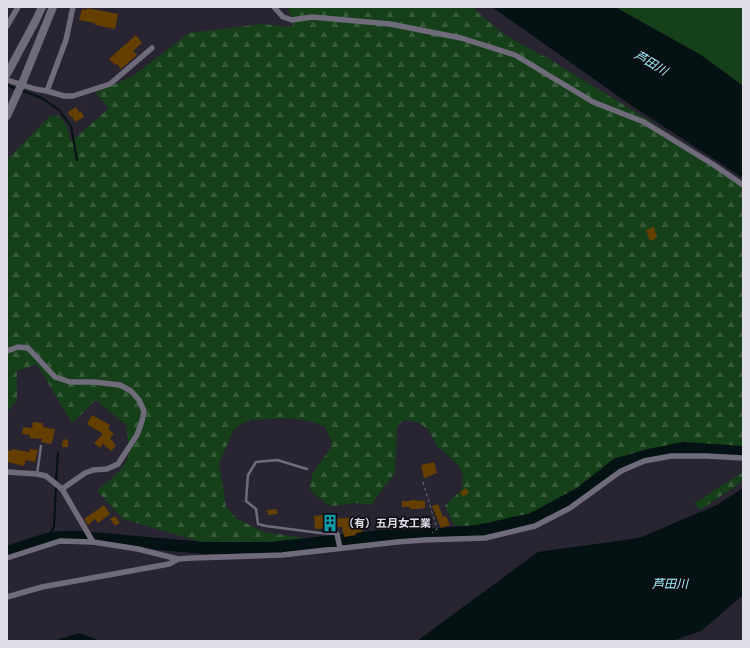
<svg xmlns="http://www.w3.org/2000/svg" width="750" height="648" viewBox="0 0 750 648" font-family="'Varela Round','Noto Sans JP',sans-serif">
<defs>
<pattern id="forest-firs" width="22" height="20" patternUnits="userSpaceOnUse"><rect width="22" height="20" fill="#154019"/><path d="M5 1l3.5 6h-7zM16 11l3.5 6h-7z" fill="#375b3a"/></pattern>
</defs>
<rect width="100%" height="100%" fill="#282431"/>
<path fill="#154019" d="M615,7H743V86L701,55Z"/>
<path fill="url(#forest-firs)" d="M288,7H472L487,20L505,35L549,59L639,114L743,184V446L684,445L620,461L563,501L538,514L468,527L453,524L445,505L461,491L463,480L461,469L453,460L436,445L429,430L419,423L408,420L403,421L399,424L397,429L395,473L371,505L355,503L334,506L328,505L311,491L310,486L312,475L331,447L332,442L325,427L313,422L290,418L251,420L241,424L233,431L221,459L219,463L226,506L236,518L264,532L316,540V549L205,543L123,519L97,491C107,482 126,469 128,456C130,447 127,434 126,425L96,400L72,423L37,364L17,371V400L7,412V160L51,115L59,116L67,127L71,142L109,108L95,93L133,76L189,33L261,24L293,27Z
M743,472V481L700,510L694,503Z"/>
<path fill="#041213" d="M492,7H615L701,55L743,86V178L635,108Z
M743,488V595L701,631L672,641H417L538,552L639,538L717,505Z
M79,633L101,641H54Z"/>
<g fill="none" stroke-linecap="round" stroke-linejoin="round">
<path stroke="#041213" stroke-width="2" d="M7,85L16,89
M20,90L42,98L59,110L71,126L77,160
M56,482L58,452
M47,539L54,527L56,487"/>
<path stroke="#041213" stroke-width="12" d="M7,552L47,539L61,537H80L204,548H270L381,536L425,535L477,531L532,519L580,493L617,464L649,455L684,448L743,452"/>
</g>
<path fill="#643f00" d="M87,8L118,14L115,29L95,25V23L79,20L82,9L87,10Z
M136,35L142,43L133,51L137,55L121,69L117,64L115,65L109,59Z
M76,107L79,112L81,111L84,117L75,122L72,116L70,117L68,112Z
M654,227L657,238L650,241L646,230Z
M92,415L110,425L108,429L114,434L110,438L116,446L111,451L103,444L100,448L94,443L103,434L87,424Z
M33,422L43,423V427L55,429L53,439L52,441L51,444L41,442L42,439L30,438V435L22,434L23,427L32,428Z
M63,439L68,440V447H62Z
M12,449L29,452L30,449L38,450L35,462L26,460L24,466L7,462V450L12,451Z
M434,462L437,473L433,474V475L424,478L421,465Z
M466,488L469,493L463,497L460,492Z
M411,500L425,501V508H422L421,509H410V507H402V501H411Z
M438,504L443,517L446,516L450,525L441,528L432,506Z
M104,505L110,514L98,523L95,519L88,525L84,519Z
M277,509V514L268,515L267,510Z
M323,515V519L346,518H352V520L358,521V526L361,525L362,532L356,533V535L344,537L342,527L315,529L314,516Z
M115,516L120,523L115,526L110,519Z"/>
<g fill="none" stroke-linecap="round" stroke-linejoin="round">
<path stroke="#736f7b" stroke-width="1" stroke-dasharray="3 3" stroke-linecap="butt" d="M423,482L437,529L432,533"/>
<path stroke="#706b7b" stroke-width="2.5" d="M307,469L277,460L256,462L248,475L246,501L256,509L258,524L266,526L320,533L337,534
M37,474L41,446"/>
<path stroke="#706b7b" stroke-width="5.5" d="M274,7L283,17L292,20L312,17L390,24L461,38L515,55L593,102L644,122L714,165L743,185
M7,26L18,7
M7,80L35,89L47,91L64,96H73L110,84L152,48
M47,91L66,40L73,7
M7,351L18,347L28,348L55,377L70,382H94L120,385L131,391L139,400L144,411L142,421L137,435L118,464L107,469L93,470L85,473L62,489
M7,472L37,474L46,476L62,489L93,542
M337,534L340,548
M7,558L60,541L93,542L138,549L178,559
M7,597L42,587L169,564L178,559L193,558L282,555L397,542L424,540L485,538L535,526L570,508L621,471L644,461L671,456H706L743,458"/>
<path stroke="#706b7b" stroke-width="8" d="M7,74L36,20L42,7
M7,116L23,81L53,7"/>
</g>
<defs>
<g id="building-bare" transform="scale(1.38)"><path d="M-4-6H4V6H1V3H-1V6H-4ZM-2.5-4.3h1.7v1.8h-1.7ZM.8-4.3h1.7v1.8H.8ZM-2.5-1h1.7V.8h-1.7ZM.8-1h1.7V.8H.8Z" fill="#0f9aa8" stroke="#100e14" stroke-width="2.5" paint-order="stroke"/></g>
</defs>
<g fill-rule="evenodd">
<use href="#building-bare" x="330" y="523"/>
</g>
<g text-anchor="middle" stroke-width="3.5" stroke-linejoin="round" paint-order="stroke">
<g font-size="11" font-weight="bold" fill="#e0dde7" stroke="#100e14" text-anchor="start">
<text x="343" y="527">（有）五月女工業</text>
</g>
<g font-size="12" font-style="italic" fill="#9ef3fd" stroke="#100e14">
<text transform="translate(651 63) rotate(31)" y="4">芦田川</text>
<text x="670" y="588">芦田川</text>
</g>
</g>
<rect width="750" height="648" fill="none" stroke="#e0dde7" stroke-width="16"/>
</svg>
